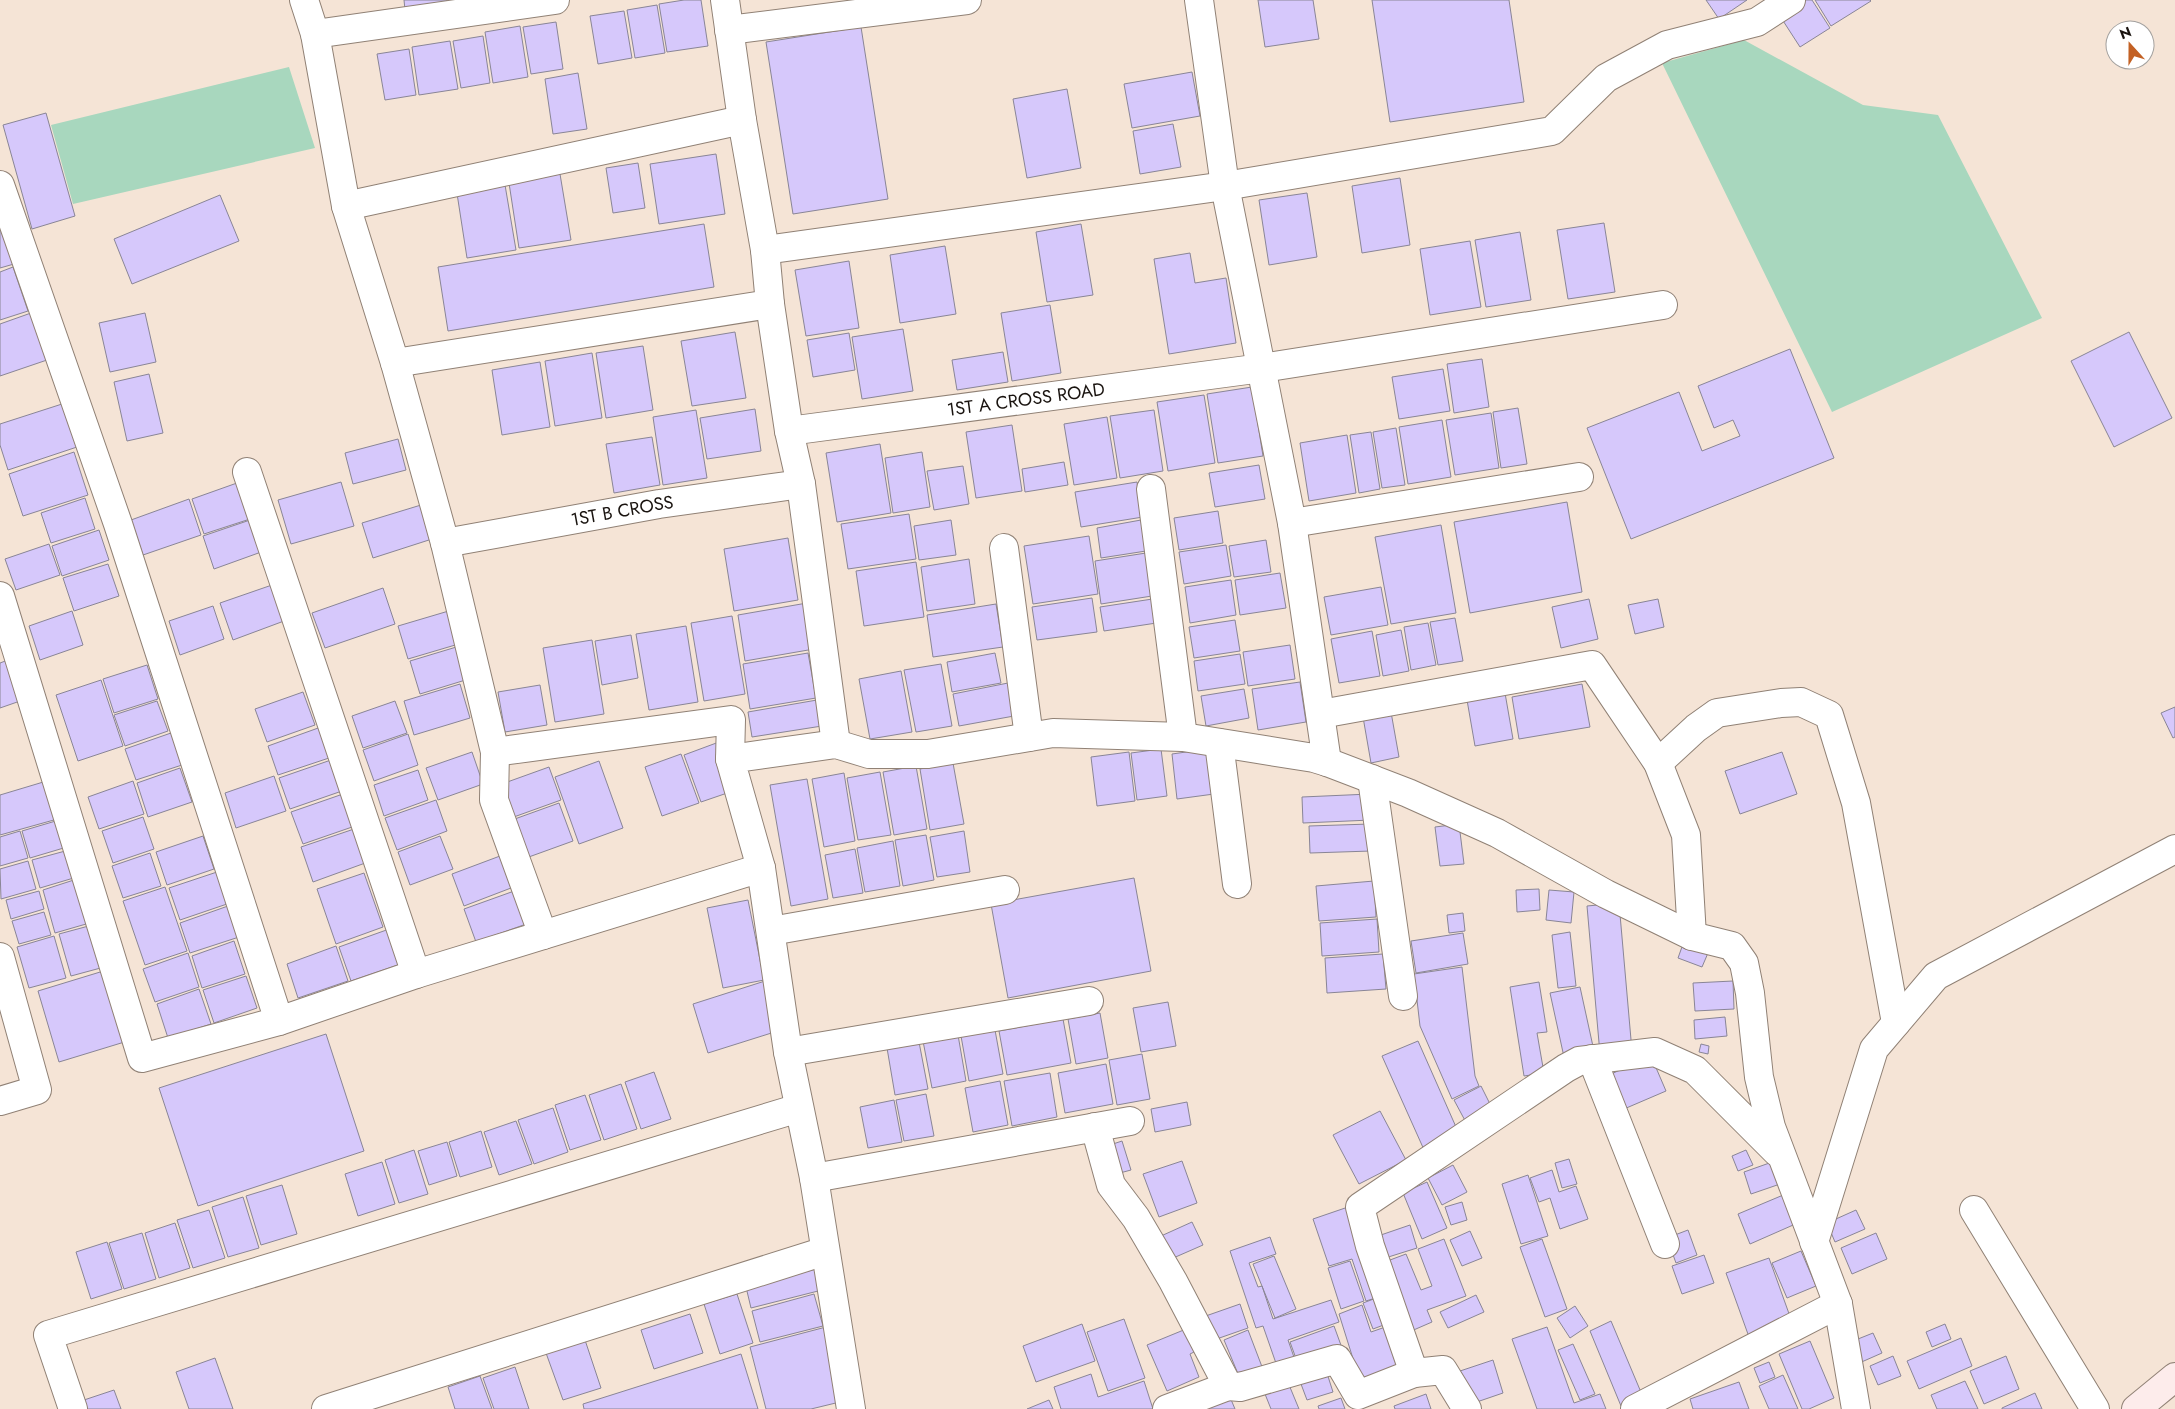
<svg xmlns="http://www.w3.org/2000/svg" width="2175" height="1409" viewBox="0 0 2175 1409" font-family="Jost,sans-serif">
<rect width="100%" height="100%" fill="#f5e4d6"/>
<path fill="#a8d7be" d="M1744,40L1863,105L1938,115L2042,318L1832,412L1662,63Z
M289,67L315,148L73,204L51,125Z"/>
<path fill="#d6c8fb" stroke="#898596" d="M404,0H447V3L405,10Z
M684,0H701L708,46L667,52L659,4Z
M1258,0H1313L1319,39L1265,47Z
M1372,0H1509L1524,102L1390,122Z
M1706,0H1747L1719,19Z
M1799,0H1812L1830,28L1800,47L1778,13Z
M1815,0H1870L1871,1L1831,26Z
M657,5L665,53L635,58L627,10Z
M624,11L632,58L598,64L590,16Z
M556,22L563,69L531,74L523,27Z
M520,26L528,77L493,83L485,32Z
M861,27L888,199L793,214L766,42Z
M483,36L490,83L461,88L453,41Z
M450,41L458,89L419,95L412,47Z
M409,49L416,95L385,100L377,54Z
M1192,72L1200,116L1132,128L1124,84Z
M578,73L587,129L553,134L545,79Z
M1067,89L1081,168L1027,178L1013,99Z
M46,113L75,216L32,229L3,125Z
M1173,124L1181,167L1140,174L1133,131Z
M716,154L725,214L659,224L650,164Z
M638,163L645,208L613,213L606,168Z
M560,174L571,240L519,248L509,183Z
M1400,178L1410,245L1362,253L1352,186Z
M504,179L516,250L467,258L456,187Z
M1307,193L1317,257L1269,265L1259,200Z
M220,195L239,241L132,284L114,239Z
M0,221L14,264L0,268Z
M1604,223L1615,292L1568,299L1557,230Z
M704,224L714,287L448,331L438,267Z
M1081,224L1093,295L1047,302L1036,232Z
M1520,232L1531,300L1486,307L1475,240Z
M1470,241L1481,307L1430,315L1420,249Z
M945,246L956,314L900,323L890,255Z
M1190,253L1195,283L1226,278L1236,343L1169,354L1154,259Z
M849,261L859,328L806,336L795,270Z
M13,267L28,311L0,320V272Z
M1050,305L1061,373L1012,381L1001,313Z
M31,313L47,360L0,376V324Z
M145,313L156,362L110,372L99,323Z
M903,329L913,391L862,399L852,337Z
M735,332L746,398L692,406L681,341Z
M2129,332L2172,418L2114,447L2071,361Z
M849,333L855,370L813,377L807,340Z
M643,346L653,410L606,418L596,353Z
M1790,349L1834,458L1631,539L1587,428L1679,392L1702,451L1740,436L1733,420L1714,428L1698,386Z
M1003,352L1008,382L957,390L952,360Z
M592,353L602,418L555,426L545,361Z
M1482,359L1489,407L1454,413L1447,364Z
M540,362L550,427L502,435L492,370Z
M1443,369L1450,411L1399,419L1392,377Z
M149,374L163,433L127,441L114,382Z
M1252,387L1263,456L1218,463L1207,394Z
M1204,395L1215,463L1168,471L1157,402Z
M62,404L77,447L8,470L0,445V424Z
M1518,408L1527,464L1501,468L1493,412Z
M755,409L761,451L707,459L700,418Z
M696,410L707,478L663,485L653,417Z
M1154,410L1163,471L1120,478L1110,416Z
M1491,413L1499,468L1455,475L1446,420Z
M1107,417L1117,478L1074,485L1064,424Z
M1442,420L1451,477L1408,484L1399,427Z
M1012,425L1022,491L976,498L966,432Z
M1396,428L1405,485L1382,488L1373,432Z
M1371,432L1380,489L1359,493L1350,435Z
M1347,435L1356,493L1309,501L1300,443Z
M652,437L660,485L614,493L606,444Z
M398,439L406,470L353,484L345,453Z
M880,444L891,513L837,522L826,453Z
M74,452L88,495L23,516L9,474Z
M922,452L930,507L893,513L885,458Z
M1064,462L1068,485L1025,492L1022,469Z
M1259,465L1265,499L1215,507L1209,473Z
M963,466L969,504L934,510L927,471Z
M341,482L354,526L291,544L278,500Z
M1137,482L1143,517L1081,527L1075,492Z
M237,483L250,519L204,534L192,499Z
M85,498L95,529L51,543L41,513Z
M189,499L201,535L143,555L131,520Z
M1567,502L1582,592L1470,613L1454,522Z
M421,505L432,539L373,558L362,523Z
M1218,511L1223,543L1179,550L1174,518Z
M909,514L916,559L848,569L841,524Z
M253,519L264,551L214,569L203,536Z
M951,520L956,555L919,560L914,526Z
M1141,520L1146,551L1101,558L1097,528Z
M1441,525L1456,613L1391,624L1375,537Z
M99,530L109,560L62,576L52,546Z
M1089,536L1098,594L1033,604L1024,546Z
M788,538L798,600L734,611L724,549Z
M1266,540L1271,572L1234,577L1229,546Z
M49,544L60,575L16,590L5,559Z
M1226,545L1231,576L1184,584L1179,552Z
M1146,553L1152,596L1101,604L1095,561Z
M969,559L975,604L927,611L921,567Z
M916,562L924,617L864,626L856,571Z
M108,564L119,596L74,611L63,578Z
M1280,573L1286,608L1240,615L1235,580Z
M1231,580L1236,615L1190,623L1185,587Z
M272,585L284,621L233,640L220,603Z
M1381,587L1388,625L1331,635L1324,597Z
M383,588L395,624L325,648L312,613Z
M1092,598L1097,632L1037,640L1032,607Z
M1159,598L1163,622L1104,631L1100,607Z
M1589,599L1598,639L1561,648L1552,607Z
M1658,599L1664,627L1635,634L1628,605Z
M807,603L814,649L745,661L738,615Z
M996,604L1003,647L933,657L927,615Z
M213,606L224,639L180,655L169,621Z
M452,610L462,643L408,659L398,626Z
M72,611L83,645L40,660L29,626Z
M732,616L745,694L704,701L691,623Z
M1455,618L1463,661L1438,665L1430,622Z
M1235,620L1240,651L1194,658L1189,627Z
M1428,623L1436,665L1411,670L1404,627Z
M686,626L698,702L649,710L636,634Z
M1401,630L1409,671L1383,676L1376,635Z
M1372,631L1380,676L1339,683L1331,639Z
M631,635L638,678L602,685L595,641Z
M592,640L604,714L555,722L543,648Z
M463,645L472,678L420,694L410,661Z
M1290,645L1295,679L1248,686L1243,652Z
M808,653L816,698L750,709L743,664Z
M995,653L1001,683L952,692L947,662Z
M1240,654L1245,684L1198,691L1194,661Z
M8,660L23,700L0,708V663Z
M941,664L952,726L916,732L904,670Z
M147,665L158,699L114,713L103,679Z
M901,671L912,732L870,739L859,679Z
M101,680L123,746L78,761L56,695Z
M1300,682L1306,722L1258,730L1252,689Z
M1008,683L1014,716L959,726L953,694Z
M460,684L470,718L414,735L404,701Z
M1582,684L1590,727L1519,739L1512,697Z
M540,685L547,725L505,732L498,692Z
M1244,689L1249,718L1206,726L1201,696Z
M303,692L315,725L267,742L255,709Z
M1505,693L1513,739L1475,746L1467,700Z
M817,700L822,726L752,737L748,712Z
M157,701L168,731L125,746L114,715Z
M395,701L407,733L363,748L352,716Z
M2175,707V737L2173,738L2161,713Z
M1391,712L1399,757L1371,763L1363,717Z
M321,727L332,757L278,775L268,746Z
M171,733L182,765L136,780L125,749Z
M408,734L418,765L374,781L363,750Z
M719,742L736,790L701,802L684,755Z
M1161,749L1167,796L1137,800L1131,753Z
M1207,749L1214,794L1177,799L1172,754Z
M472,752L483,784L438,800L426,768Z
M1129,752L1135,801L1097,806L1091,757Z
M1782,752L1797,794L1740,814L1725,771Z
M681,754L699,803L662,816L645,767Z
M331,760L342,791L290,809L279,778Z
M599,761L623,828L579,844L555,777Z
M953,763L964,824L930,830L920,769Z
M916,766L927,829L894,835L883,772Z
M549,767L561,800L511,818L499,785Z
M180,768L192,802L148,817L137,783Z
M418,770L428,800L384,816L374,785Z
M880,772L891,835L858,840L847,778Z
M844,773L855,841L824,847L812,779Z
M274,776L286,811L236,828L225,793Z
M807,779L828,899L791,906L770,785Z
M50,780L61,818L0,835V795Z
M133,781L144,814L99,829L88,797Z
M343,794L355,826L303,844L291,812Z
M1370,794L1371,820L1303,823L1302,797Z
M436,800L447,831L397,850L385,818Z
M559,803L573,841L526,858L512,820Z
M143,817L154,849L113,863L102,831Z
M59,820L67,847L30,858L22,831Z
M1370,824L1371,851L1310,853L1309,826Z
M1459,824L1464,864L1440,866L1435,827Z
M357,828L368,862L313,882L301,847Z
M20,831L28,858L0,866V837Z
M964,831L970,872L937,877L930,837Z
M926,835L934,880L903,886L895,840Z
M203,836L214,869L167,885L156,852Z
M440,836L453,869L410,885L398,852Z
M893,841L900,886L865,892L857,848Z
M855,849L863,893L833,898L825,855Z
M69,850L77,877L40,888L32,860Z
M150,853L161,886L123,898L112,866Z
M500,856L511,888L464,906L452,874Z
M28,861L36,889L1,899L0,869Z
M217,872L227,904L180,920L169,888Z
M364,873L383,927L336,944L317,889Z
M80,878L93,922L55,933L43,890Z
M1134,878L1151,971L1008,998L991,904Z
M1374,881L1376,917L1319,921L1316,886Z
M165,887L187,951L145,965L123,901Z
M1539,889L1540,910L1517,912L1516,890Z
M517,890L529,923L476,942L464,909Z
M1549,890L1574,892L1571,923L1546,920Z
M39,891L44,909L11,919L6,900Z
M748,900L764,980L723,988L707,908Z
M1619,903L1632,1051L1600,1054L1587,906Z
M228,906L239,937L190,953L180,923Z
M44,912L51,935L19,944L12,921Z
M1463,913L1465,931L1449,933L1447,915Z
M1377,919L1379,952L1322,956L1320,923Z
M96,924L108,966L71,976L59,934Z
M392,928L404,963L351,981L339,947Z
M1570,932L1576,986L1558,988L1552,935Z
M1463,933L1468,964L1416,973L1411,941Z
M54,936L66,978L29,988L17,947Z
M234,941L245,974L202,988L192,956Z
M1683,944L1708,953L1702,967L1678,958Z
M336,946L348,981L298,998L287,964Z
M188,953L199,987L155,1002L143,969Z
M1383,954L1386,989L1327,993L1325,958Z
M1462,967L1475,1076L1479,1086L1452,1099L1420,1026L1414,974Z
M110,969L131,1040L59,1062L38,991Z
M246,976L257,1008L214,1023L203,990Z
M765,981L781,1030L708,1053L693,1004Z
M1733,981L1734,1009L1695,1011L1693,983Z
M1539,982L1547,1032L1537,1033L1544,1073L1524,1076L1510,987Z
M1580,987L1594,1051L1564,1057L1550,993Z
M199,989L211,1024L168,1038L157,1004Z
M1168,1002L1176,1046L1141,1052L1133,1008Z
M1100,1013L1108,1058L1076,1064L1068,1019Z
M1725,1017L1727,1036L1695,1039L1694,1020Z
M1063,1019L1071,1063L1007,1075L999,1031Z
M995,1030L1003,1074L969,1081L961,1036Z
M326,1034L364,1151L198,1206L159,1088Z
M958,1035L966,1081L932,1088L923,1041Z
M1418,1041L1460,1136L1425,1152L1382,1056Z
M919,1042L928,1089L895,1095L887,1048Z
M1701,1044L1709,1046L1708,1054L1699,1052Z
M1142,1054L1150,1099L1117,1105L1109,1060Z
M1651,1056L1666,1091L1624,1109L1609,1075Z
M1106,1064L1113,1104L1065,1113L1058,1073Z
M654,1072L671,1119L641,1129L625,1082Z
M1050,1073L1057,1117L1012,1126L1004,1081Z
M1000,1081L1008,1125L973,1132L965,1088Z
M621,1084L637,1129L604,1140L589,1095Z
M1481,1086L1495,1114L1469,1128L1454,1100Z
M926,1094L934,1136L904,1141L896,1100Z
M585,1095L601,1140L570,1150L555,1105Z
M894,1100L902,1142L868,1148L860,1107Z
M1187,1102L1191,1125L1155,1132L1151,1109Z
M553,1108L568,1152L534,1164L518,1120Z
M1380,1111L1406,1160L1359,1184L1333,1135Z
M516,1121L532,1164L499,1175L484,1132Z
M481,1131L492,1167L460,1177L449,1142Z
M1122,1141L1131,1170L1116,1174L1107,1146Z
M447,1142L457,1176L429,1185L418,1151Z
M414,1150L428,1194L399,1203L385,1160Z
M1746,1150L1753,1165L1738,1171L1732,1156Z
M1569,1159L1577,1184L1562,1188L1555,1163Z
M1182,1161L1197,1203L1159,1217L1143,1174Z
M1775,1161L1783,1183L1751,1194L1744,1172Z
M382,1162L395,1204L358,1216L345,1174Z
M1453,1165L1467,1192L1442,1205L1428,1178Z
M1552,1170L1559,1192L1576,1186L1588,1219L1560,1229L1550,1198L1539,1202L1530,1178Z
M1528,1175L1548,1236L1521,1244L1502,1184Z
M1427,1182L1447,1228L1422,1239L1403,1193Z
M282,1185L297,1234L261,1245L246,1196Z
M1788,1193L1800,1222L1750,1244L1738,1214Z
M243,1197L259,1248L228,1257L212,1207Z
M1462,1202L1467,1220L1451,1225L1445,1207Z
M1351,1206L1382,1296L1366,1301L1352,1259L1329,1266L1313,1219Z
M209,1210L225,1258L193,1268L177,1220Z
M1856,1210L1865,1229L1835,1242L1827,1223Z
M1192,1222L1203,1245L1171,1259L1161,1236Z
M175,1223L190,1268L159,1278L145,1233Z
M1410,1225L1417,1248L1382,1259L1375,1237Z
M1688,1230L1697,1255L1676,1263L1667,1238Z
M1470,1231L1482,1258L1462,1266L1450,1240Z
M142,1233L156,1279L124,1289L109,1243Z
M1876,1233L1887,1259L1852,1274L1841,1248Z
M1270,1237L1276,1254L1249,1263L1258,1287L1262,1286L1273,1319L1331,1300L1339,1322L1288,1340L1296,1363L1278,1369L1263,1326L1256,1328L1230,1251Z
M1444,1239L1466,1296L1427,1310L1432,1322L1409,1332L1382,1263L1406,1254L1421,1290L1432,1286L1418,1249Z
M1542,1239L1567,1309L1545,1317L1520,1247Z
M107,1242L122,1289L91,1299L76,1252Z
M1801,1251L1816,1286L1787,1298L1772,1263Z
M1704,1255L1714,1283L1682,1294L1672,1266Z
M1274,1256L1296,1309L1275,1318L1253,1264Z
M1769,1258L1792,1322L1749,1337L1726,1273Z
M1350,1261L1364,1301L1341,1309L1328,1268Z
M816,1269L822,1290L751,1308L746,1287Z
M737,1294L753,1343L720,1354L704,1304Z
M814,1294L823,1326L760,1342L752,1311Z
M1476,1295L1484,1312L1448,1328L1440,1312Z
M1379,1297L1389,1323L1373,1329L1363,1303Z
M1240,1304L1248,1328L1208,1342L1200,1318Z
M1362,1305L1371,1332L1394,1324L1408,1364L1360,1381L1339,1314Z
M1575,1306L1588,1326L1570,1338L1557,1318Z
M690,1314L703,1353L654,1369L641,1330Z
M1124,1319L1145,1378L1108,1391L1087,1332Z
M1611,1321L1643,1397L1621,1406L1590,1331Z
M1082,1324L1095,1361L1036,1382L1023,1346Z
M1945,1324L1951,1339L1932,1347L1926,1332Z
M1334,1326L1342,1348L1298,1364L1290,1342Z
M826,1327L844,1401L811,1409H766L750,1347Z
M1191,1327L1200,1349L1190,1354L1199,1377L1167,1391L1147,1345Z
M1547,1327L1574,1403L1600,1394L1606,1409H1537L1512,1339Z
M1248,1330L1264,1372L1241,1381L1224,1340Z
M1873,1333L1882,1353L1857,1364L1848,1343Z
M1961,1338L1972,1366L1919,1389L1907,1361Z
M585,1340L601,1388L563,1400L546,1353Z
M1810,1341L1834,1398L1809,1409H1802L1779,1354Z
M1573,1344L1595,1394L1580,1400L1558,1350Z
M741,1354L758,1409H584L583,1404Z
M1893,1356L1901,1376L1878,1385L1870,1366Z
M2006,1356L2019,1389L1984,1404L1970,1371Z
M215,1358L233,1409H189L176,1372Z
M1493,1360L1503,1393L1468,1405L1457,1372Z
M1769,1362L1775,1377L1760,1383L1754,1368Z
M515,1367L529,1409H494L483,1378Z
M1325,1367L1333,1392L1307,1400L1298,1376Z
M1091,1374L1098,1397L1144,1381L1153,1409H1061L1054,1387Z
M1783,1375L1798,1409H1769L1759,1386Z
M480,1376L492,1409H455L448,1387Z
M1287,1380L1299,1409H1271L1263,1389Z
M1965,1381L1978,1409H1937L1931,1395Z
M1739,1382L1749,1409H1693L1690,1399Z
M114,1390L121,1409H80L78,1402Z
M1227,1390L1235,1409H1185Z
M2035,1393L2042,1409H2002V1408Z
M1426,1394L1431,1409H1395L1394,1406Z
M1341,1398L1345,1409H1319L1318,1406Z
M1049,1400L1053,1409H1027Z"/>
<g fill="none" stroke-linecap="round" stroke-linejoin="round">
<g stroke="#908175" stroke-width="30">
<g id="street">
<path d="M304,0L315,34L346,206L395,363L445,543L495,752L494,800L543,935"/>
<path d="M725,0L742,120L765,250L770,304L789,431L801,484L836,744"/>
<path d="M729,30L967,0"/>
<path d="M315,34L555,0"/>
<path d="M0,185L118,524L279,1021"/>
<path d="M346,206L742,120"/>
<path d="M765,250L1225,186L1552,131L1606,78L1667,45L1757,22L1791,0"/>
<path d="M395,363L770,304"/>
<path id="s1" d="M789,431L1262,368L1663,305"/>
<path d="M247,472L416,974"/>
<path d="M1151,489L1183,737"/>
<path d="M1292,523L1579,477"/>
<path id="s2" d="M445,543L659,504L801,484"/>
<path d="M1004,548L1029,737"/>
<path d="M0,596L142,1058L279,1021L416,974L761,868"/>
<path d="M1321,714L1592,665L1658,763L1686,835L1692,936"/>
<path d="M1219,743L1237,884"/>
<path d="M495,752L731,720L730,759"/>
<path d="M1327,762L1408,793L1497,833L1606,894L1692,936L1732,946L1744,963L1750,993L1759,1077L1771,1127L1838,1304L1856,1409"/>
<path d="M1658,763L1696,728L1717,713L1781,703L1801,702L1829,715L1856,803L1896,1023"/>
<path d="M1372,779L1403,996"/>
<path d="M771,931L1005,890"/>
<path d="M0,957L37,1090L0,1101"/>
<path d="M788,1052L1089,1001"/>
<path d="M1592,1059L1665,1244"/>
<path d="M1095,1127L1111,1185L1136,1218L1173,1281L1228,1386L1240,1387L1337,1359L1358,1395L1414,1373"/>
<path d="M814,1178L1130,1121"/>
<path d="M1974,1210L2095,1409"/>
<path d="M1814,1242L1874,1049L1936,976L2175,849"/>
<path d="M73,1409L48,1335L799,1108"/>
<path d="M326,1409L825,1251"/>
<path d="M851,1409L814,1178L788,1052L761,868L730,759L836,744L869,754H928L1053,733L1183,737L1314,758L1327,762L1292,523L1225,186L1199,0"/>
<path d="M1167,1409L1228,1386"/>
<path d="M1467,1409L1443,1370L1414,1373L1370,1246L1360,1207L1566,1068L1579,1061L1655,1052L1695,1070L1777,1152"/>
<path d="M1635,1409L1838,1304"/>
</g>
</g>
<g stroke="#908175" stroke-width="30">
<path id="secondary" d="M2136,1409L2175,1377"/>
</g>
<use href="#street" stroke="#fff" stroke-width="28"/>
<use href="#secondary" stroke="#fdeceb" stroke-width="28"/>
</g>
<g text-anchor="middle" stroke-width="5" stroke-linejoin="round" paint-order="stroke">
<g font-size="18" fill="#19130f" stroke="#fff">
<text dy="6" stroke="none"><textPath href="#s1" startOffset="239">1ST A CROSS ROAD</textPath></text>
<text dy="6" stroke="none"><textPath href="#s2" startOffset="180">1ST B CROSS</textPath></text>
</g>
</g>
<g transform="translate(2130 45) rotate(339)"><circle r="24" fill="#ffffff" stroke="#a3a19f"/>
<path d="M0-4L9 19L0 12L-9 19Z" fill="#c36124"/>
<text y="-8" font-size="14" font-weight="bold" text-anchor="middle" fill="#19130f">N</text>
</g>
</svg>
